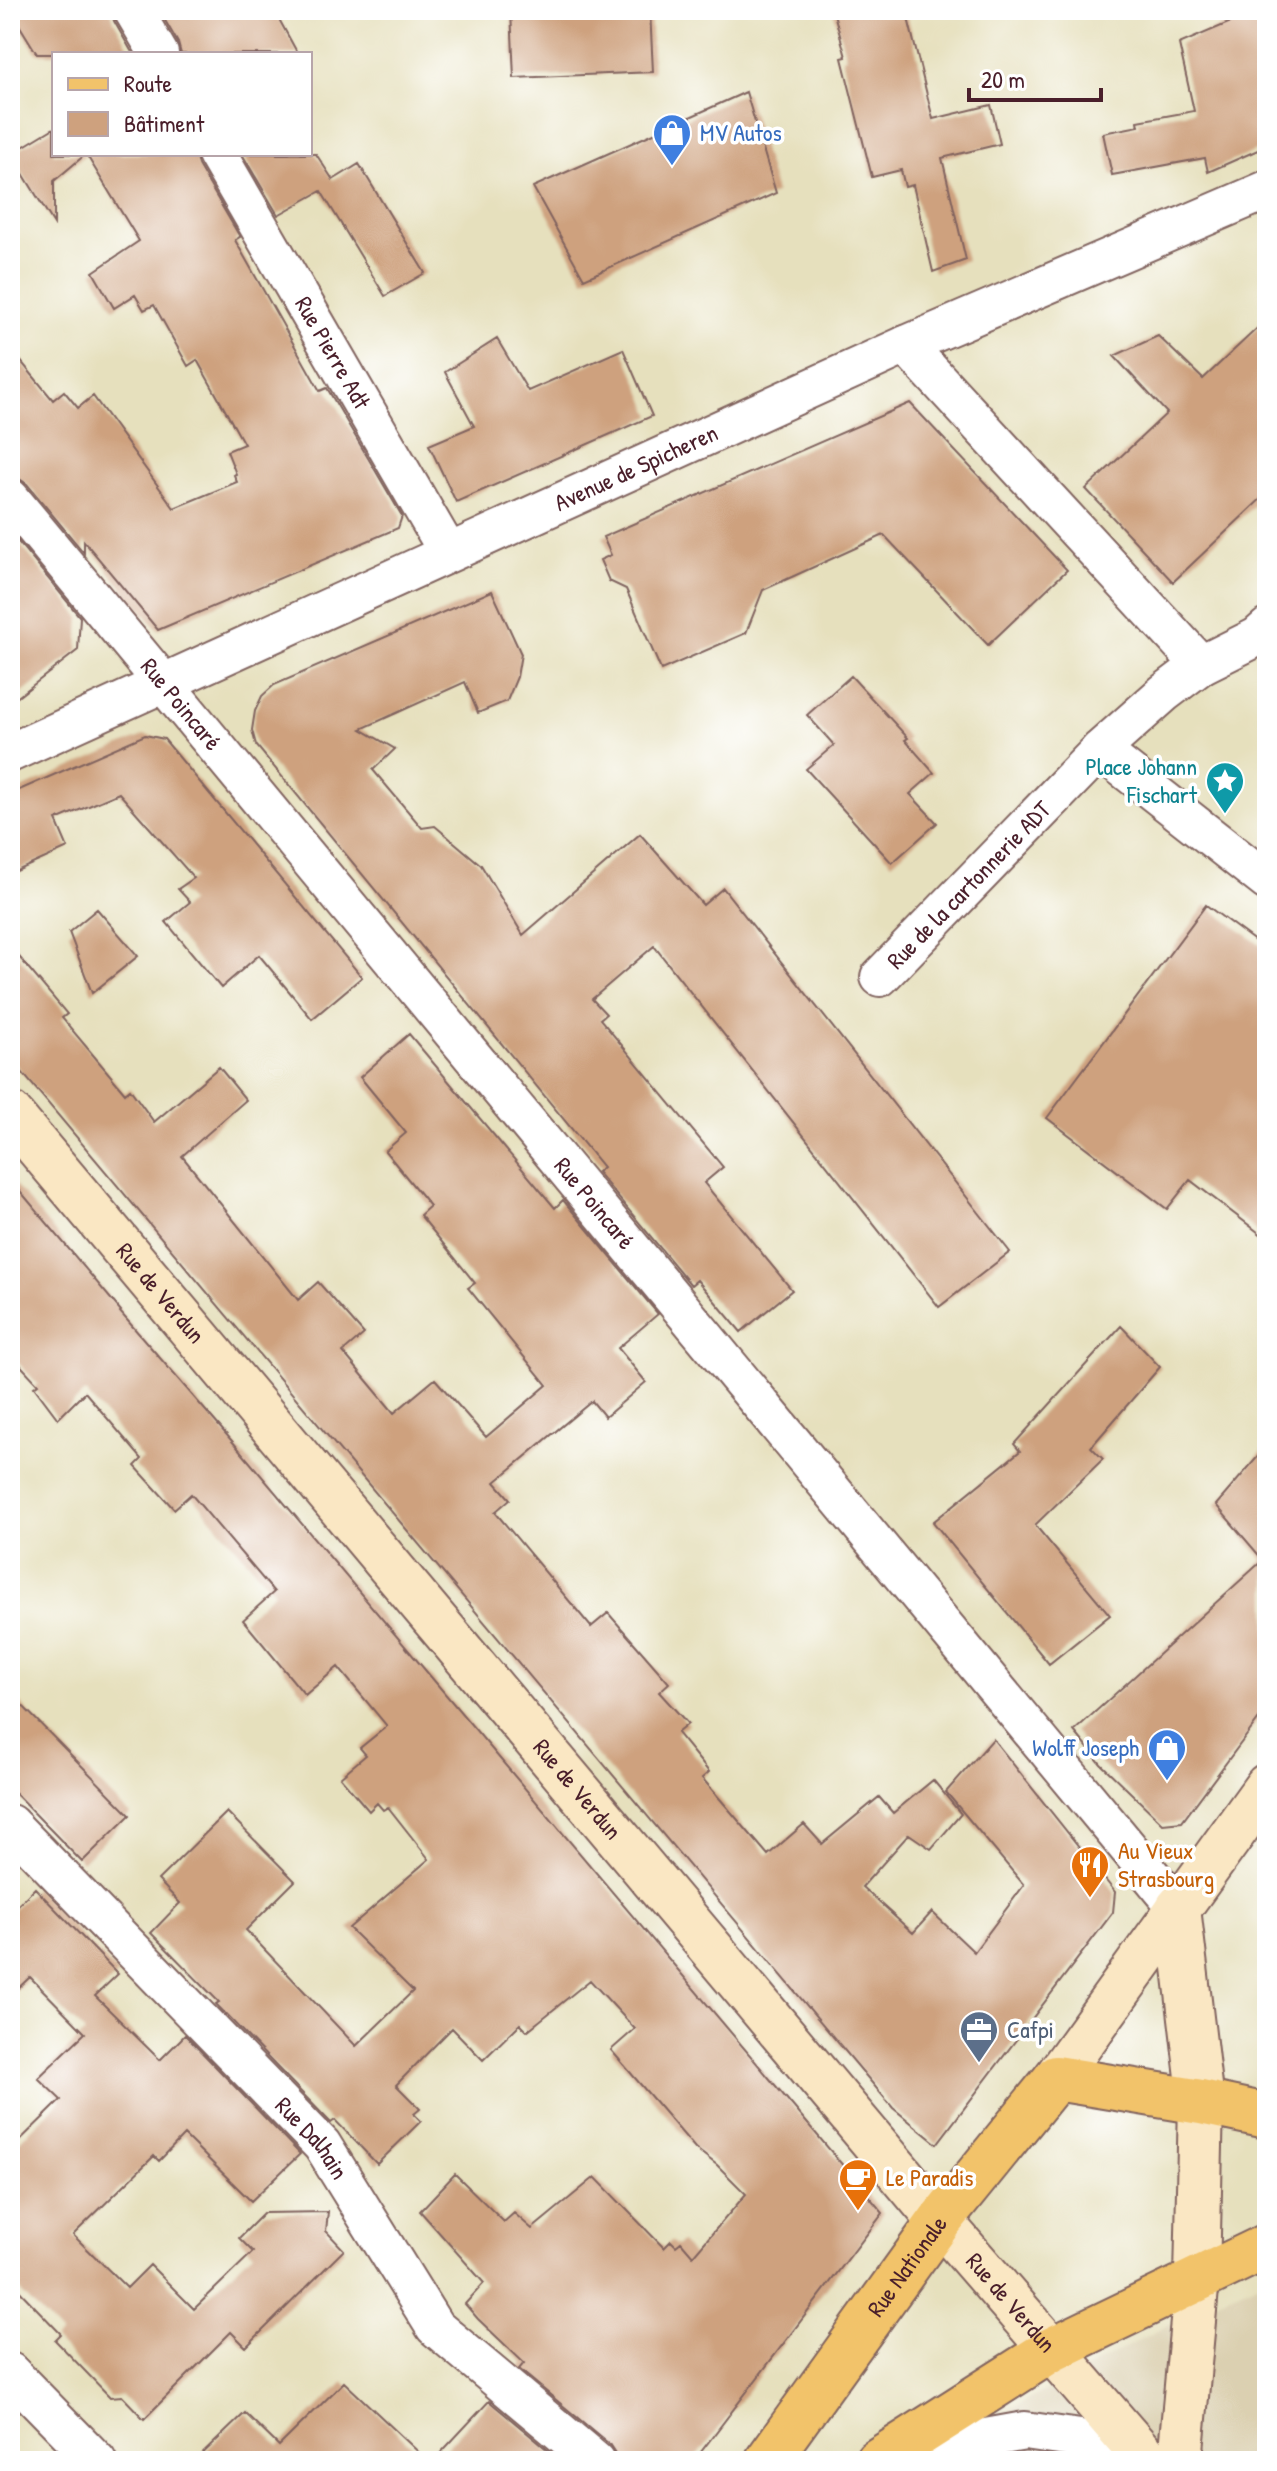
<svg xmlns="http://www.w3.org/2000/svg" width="1277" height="2471" viewBox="0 0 1277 2471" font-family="'Patrick Hand',sans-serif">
<rect width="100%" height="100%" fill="#fff"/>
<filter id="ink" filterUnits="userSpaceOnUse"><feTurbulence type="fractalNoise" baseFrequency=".0125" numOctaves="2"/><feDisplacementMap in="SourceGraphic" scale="16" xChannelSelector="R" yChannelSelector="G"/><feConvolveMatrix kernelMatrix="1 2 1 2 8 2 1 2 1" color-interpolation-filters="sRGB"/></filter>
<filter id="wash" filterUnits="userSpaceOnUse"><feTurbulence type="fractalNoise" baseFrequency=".006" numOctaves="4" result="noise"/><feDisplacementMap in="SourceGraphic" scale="32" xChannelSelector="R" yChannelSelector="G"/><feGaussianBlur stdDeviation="1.8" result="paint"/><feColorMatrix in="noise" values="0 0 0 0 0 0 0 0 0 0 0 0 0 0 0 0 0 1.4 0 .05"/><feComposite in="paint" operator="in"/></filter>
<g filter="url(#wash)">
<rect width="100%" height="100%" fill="#e6e0bd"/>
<path fill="#dbd0b1" d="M1267,2279V2461H926L957,2438L1202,2307Z"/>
<g id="blocks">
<path fill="#cea17e" d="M10,10H111L114,21L133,54H37Z
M159,10H274L298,54H181L178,43Z
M511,10H650L653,72L514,78Z
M833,10H906L933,119L991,105L1000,144L942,158L966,260L933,272L913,185L905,187L901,170L872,177L842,58L846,57Z
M1259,10H1267V146L1208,172L1205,158L1112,175L1103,133L1139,126L1138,121L1194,111L1179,44Z
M746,92L776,193L584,279L533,187Z
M54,128V154H195L198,165L240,237L235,240L320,391L327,388L402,516L398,528L158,630L84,541V553L27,484L18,478L10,477V348L53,400L64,391L78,408L93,396L174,508L237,482L234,475L236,474L227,451L244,444L197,360L188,366L154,305L144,310L135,295L114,308L93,272L139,241L86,154L54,181V224L11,154Z
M242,154H316L333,180L359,164L425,273L385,296L321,191L278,215Z
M1267,319V493L1173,582L1086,489L1167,413L1114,356L1158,336L1203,379Z
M497,339L528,391L623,349L652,416L456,502L429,445L474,426L445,372Z
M910,403L1067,570L988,645L884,535L763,590L746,633L661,670L626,589L609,581L600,560L611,555L603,537Z
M10,532L80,617L78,650L10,703Z
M492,591L521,654L517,677L507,701L478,713L465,682L361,729L395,749L373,770L422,828L435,826L481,865L523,935L640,834L703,905L723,888L1010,1252L939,1307L654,946L592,999L606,1014L600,1019L723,1167L704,1183L792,1290L741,1332L697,1280L691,1285L597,1172L603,1167L256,745L252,730L255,711L262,696L274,685Z
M851,676L908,738L905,740L934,773L910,794L937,823L892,863L806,769L834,745L807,715Z
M145,735L164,739L362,977L312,1019L259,955L221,988L166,922L190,902L178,889L194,878L119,793L56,820L68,848L10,874V794Z
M1206,905L1267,950V1239L1190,1180L1167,1209L1047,1118Z
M97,909L138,956L92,993L69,932Z
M10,946L67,1014L62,1018L125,1093L130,1089L154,1122L219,1067L246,1100L182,1156L298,1300L318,1282L364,1334L343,1352L394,1413L435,1379L486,1437L547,1385L468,1288L475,1283L420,1215L430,1206L385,1151L406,1133L360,1077L409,1034L555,1208L563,1200L658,1314L618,1348L646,1382L605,1417L592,1401L495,1482L510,1499L495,1512L591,1627L608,1613L669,1683L659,1692L688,1724L677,1733L709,1772L702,1778L768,1855L804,1824L822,1844L879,1797L893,1813L933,1780L961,1814L931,1849L909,1834L862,1887L913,1933L932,1912L974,1952L1024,1885L946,1792L993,1739L1115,1892L1113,1912L937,2144L893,2108L10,1058Z
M10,1179L121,1311L120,1312L232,1441L883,2213L694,2461H616L615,2453L609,2444L519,2369L524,2363L478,2319L465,2304L484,2283L420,2211L455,2174L504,2222L514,2213L532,2229L595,2177L664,2248L671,2241L676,2246L681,2242L693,2256L746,2194L717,2165L695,2148L611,2050L635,2029L590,1980L527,2031L520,2024L483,2060L452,2028L396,2085L420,2109L414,2114L421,2121L377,2164L335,2120L331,2123L216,2004L219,2002L151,1933L180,1903L158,1880L227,1812L295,1881L246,1930L356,2046L413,1991L349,1928L429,1859L388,1807L383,1810L377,1803L369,1811L340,1777L366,1755L360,1748L387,1726L338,1667L305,1695L243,1620L274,1592L191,1494L174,1509L135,1466L142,1459L85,1392L58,1419L34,1387L38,1384L10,1354Z
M1121,1326L1160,1367L1091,1447L1103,1459L1035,1525L1110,1615L1049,1664L933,1522L1020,1451L1014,1444Z
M1267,1446V1708L1182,1822L1163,1824L1101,1764L1074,1731L1263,1560L1216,1505Z
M10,1693L130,1815L82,1862L10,1788Z
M35,1888L118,1974L95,1996L160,2060L185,2035L300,2154L251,2201L184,2135L159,2161L154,2156L73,2235L127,2288L150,2265L194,2309L253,2252L239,2238L264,2213L328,2212L326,2231L344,2250L246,2347L231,2332L144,2419L122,2396L110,2397L55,2340L61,2334L10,2281V2150L61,2100L38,2078L85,2033L30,1977L10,1996V1913Z
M344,2382L428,2461H195L245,2413L279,2446Z
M489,2401L561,2461H433Z"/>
</g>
</g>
<g filter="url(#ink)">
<use href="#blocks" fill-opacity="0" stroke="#81635e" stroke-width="2"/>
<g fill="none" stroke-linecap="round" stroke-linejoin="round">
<g stroke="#81635e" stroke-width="42">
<g id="street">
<path d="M133,10L159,54"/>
<path id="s1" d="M217,154L448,552"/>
<path d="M906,345L1201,665"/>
<path id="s2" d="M10,498L1178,1908"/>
<path d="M1100,750L1267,881"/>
<path id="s3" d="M10,753L906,345L1267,190"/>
<path id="s4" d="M880,977L1100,750L1164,693L1201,665L1257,637L1267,628"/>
<path id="s5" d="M10,1824L322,2145L435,2327L595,2461"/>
<path d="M10,2372L97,2461"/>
<path d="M891,2455L1025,2431L1087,2440L1129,2461"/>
</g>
</g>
<g stroke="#81635e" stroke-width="48">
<g id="secondary">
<path id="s6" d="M10,1114L940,2221L1148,2461"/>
<path d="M1178,1908L1201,2102L1197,2278L1180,2461"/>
<path d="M1056,2078L1267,1786"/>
</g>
</g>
<g stroke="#81635e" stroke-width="48">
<g id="primary">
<path id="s7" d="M767,2461L940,2221L1056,2078L1201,2102L1267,2116"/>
<path d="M877,2461L1051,2350L1267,2246"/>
</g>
</g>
<use href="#street" stroke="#fff" stroke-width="38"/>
<use href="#secondary" stroke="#fae7c3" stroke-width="44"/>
<use href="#primary" stroke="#f2c36a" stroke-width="44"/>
</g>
</g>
<defs>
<g id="shop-pin" transform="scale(2)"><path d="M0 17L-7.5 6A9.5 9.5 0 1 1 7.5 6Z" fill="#3f7fe0" stroke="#fff"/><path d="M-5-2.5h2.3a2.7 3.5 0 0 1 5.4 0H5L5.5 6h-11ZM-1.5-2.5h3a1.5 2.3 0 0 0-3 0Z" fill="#fff"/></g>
<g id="sight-pin" transform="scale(2)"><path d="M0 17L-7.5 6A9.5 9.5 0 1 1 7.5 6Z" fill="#0f9aa8" stroke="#fff"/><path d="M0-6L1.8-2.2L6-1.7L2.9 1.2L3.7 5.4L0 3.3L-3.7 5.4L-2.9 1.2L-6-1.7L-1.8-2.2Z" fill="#fff"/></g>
<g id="restaurant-pin" transform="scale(2)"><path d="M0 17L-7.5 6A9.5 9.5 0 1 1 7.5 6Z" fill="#e8710a" stroke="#fff"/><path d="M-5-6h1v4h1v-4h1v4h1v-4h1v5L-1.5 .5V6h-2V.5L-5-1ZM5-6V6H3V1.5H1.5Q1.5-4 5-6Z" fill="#fff"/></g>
<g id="office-pin" transform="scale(2)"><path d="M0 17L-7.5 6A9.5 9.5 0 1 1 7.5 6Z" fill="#5c6f8a" stroke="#fff"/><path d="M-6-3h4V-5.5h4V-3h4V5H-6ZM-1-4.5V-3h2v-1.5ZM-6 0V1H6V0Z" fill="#fff"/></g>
<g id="cafe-pin" transform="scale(2)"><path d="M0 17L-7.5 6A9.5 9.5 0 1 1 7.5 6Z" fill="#e8710a" stroke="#fff"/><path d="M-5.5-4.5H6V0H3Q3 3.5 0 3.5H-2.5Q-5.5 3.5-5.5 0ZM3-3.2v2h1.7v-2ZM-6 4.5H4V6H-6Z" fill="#fff"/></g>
</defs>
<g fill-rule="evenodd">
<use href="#shop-pin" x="672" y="133"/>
<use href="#sight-pin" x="1225" y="781"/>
<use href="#shop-pin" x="1167" y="1748"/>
<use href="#restaurant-pin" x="1090" y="1865"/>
<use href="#office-pin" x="979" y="2030"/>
<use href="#cafe-pin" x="858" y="2178"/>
</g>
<g text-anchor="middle" stroke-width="7" stroke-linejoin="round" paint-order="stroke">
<g font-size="24" fill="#366cbe" stroke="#fff" text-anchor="start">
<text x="700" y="141">MV Autos</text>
<text x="1139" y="1756" text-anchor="end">Wolff Joseph</text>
</g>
<g font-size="24" fill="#4a1f2b" stroke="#fff">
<text dy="8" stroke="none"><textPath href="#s1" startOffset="230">Rue Pierre Adt</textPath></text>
<text dy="8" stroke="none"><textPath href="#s3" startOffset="688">Avenue de Spicheren</textPath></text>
<text dy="8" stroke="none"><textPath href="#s2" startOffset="268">Rue Poincaré</textPath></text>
<text dy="8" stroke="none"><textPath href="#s4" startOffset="128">Rue de la cartonnerie ADT</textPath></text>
<text dy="8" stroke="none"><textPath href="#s2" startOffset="916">Rue Poincaré</textPath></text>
<text dy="8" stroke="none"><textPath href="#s6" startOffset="234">Rue de Verdun</textPath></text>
<text dy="8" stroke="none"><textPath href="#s6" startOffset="882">Rue de Verdun</textPath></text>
<text dy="8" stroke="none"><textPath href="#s5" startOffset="436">Rue Dalhain</textPath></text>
<text dy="8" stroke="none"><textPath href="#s7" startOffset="240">Rue Nationale</textPath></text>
<text dy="8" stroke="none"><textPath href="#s6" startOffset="1554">Rue de Verdun</textPath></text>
</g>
<g font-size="24" fill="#0d838f" stroke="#fff" text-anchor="end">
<text x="1197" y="775">Place Johann<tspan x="1197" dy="28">Fischart</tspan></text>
</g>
<g font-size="24" fill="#c56008" stroke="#fff" text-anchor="start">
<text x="1118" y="1859">Au Vieux<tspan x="1118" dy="28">Strasbourg</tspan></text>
<text x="886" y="2186">Le Paradis</text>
</g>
<g font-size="24" fill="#4e5e75" stroke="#fff" text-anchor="start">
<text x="1007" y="2038">Cafpi</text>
</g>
</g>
<rect width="1277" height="2471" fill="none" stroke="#fff" stroke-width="40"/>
<rect x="52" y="52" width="260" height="104" fill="#ffffff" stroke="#b7a5aa" stroke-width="2"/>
<rect x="68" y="78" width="40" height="12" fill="#f2c36a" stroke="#b7a5aa" stroke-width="2"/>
<text x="124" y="92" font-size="24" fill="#4a1f2b">Route</text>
<rect x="68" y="112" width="40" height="24" fill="#cea17e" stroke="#b7a5aa" stroke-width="2"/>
<text x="124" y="132" font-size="24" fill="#4a1f2b">Bâtiment</text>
<path d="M969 88v12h132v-12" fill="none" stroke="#4a1f2b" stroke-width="4"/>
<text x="981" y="88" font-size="24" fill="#4a1f2b" stroke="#ffffff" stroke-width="6" paint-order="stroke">20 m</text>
</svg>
